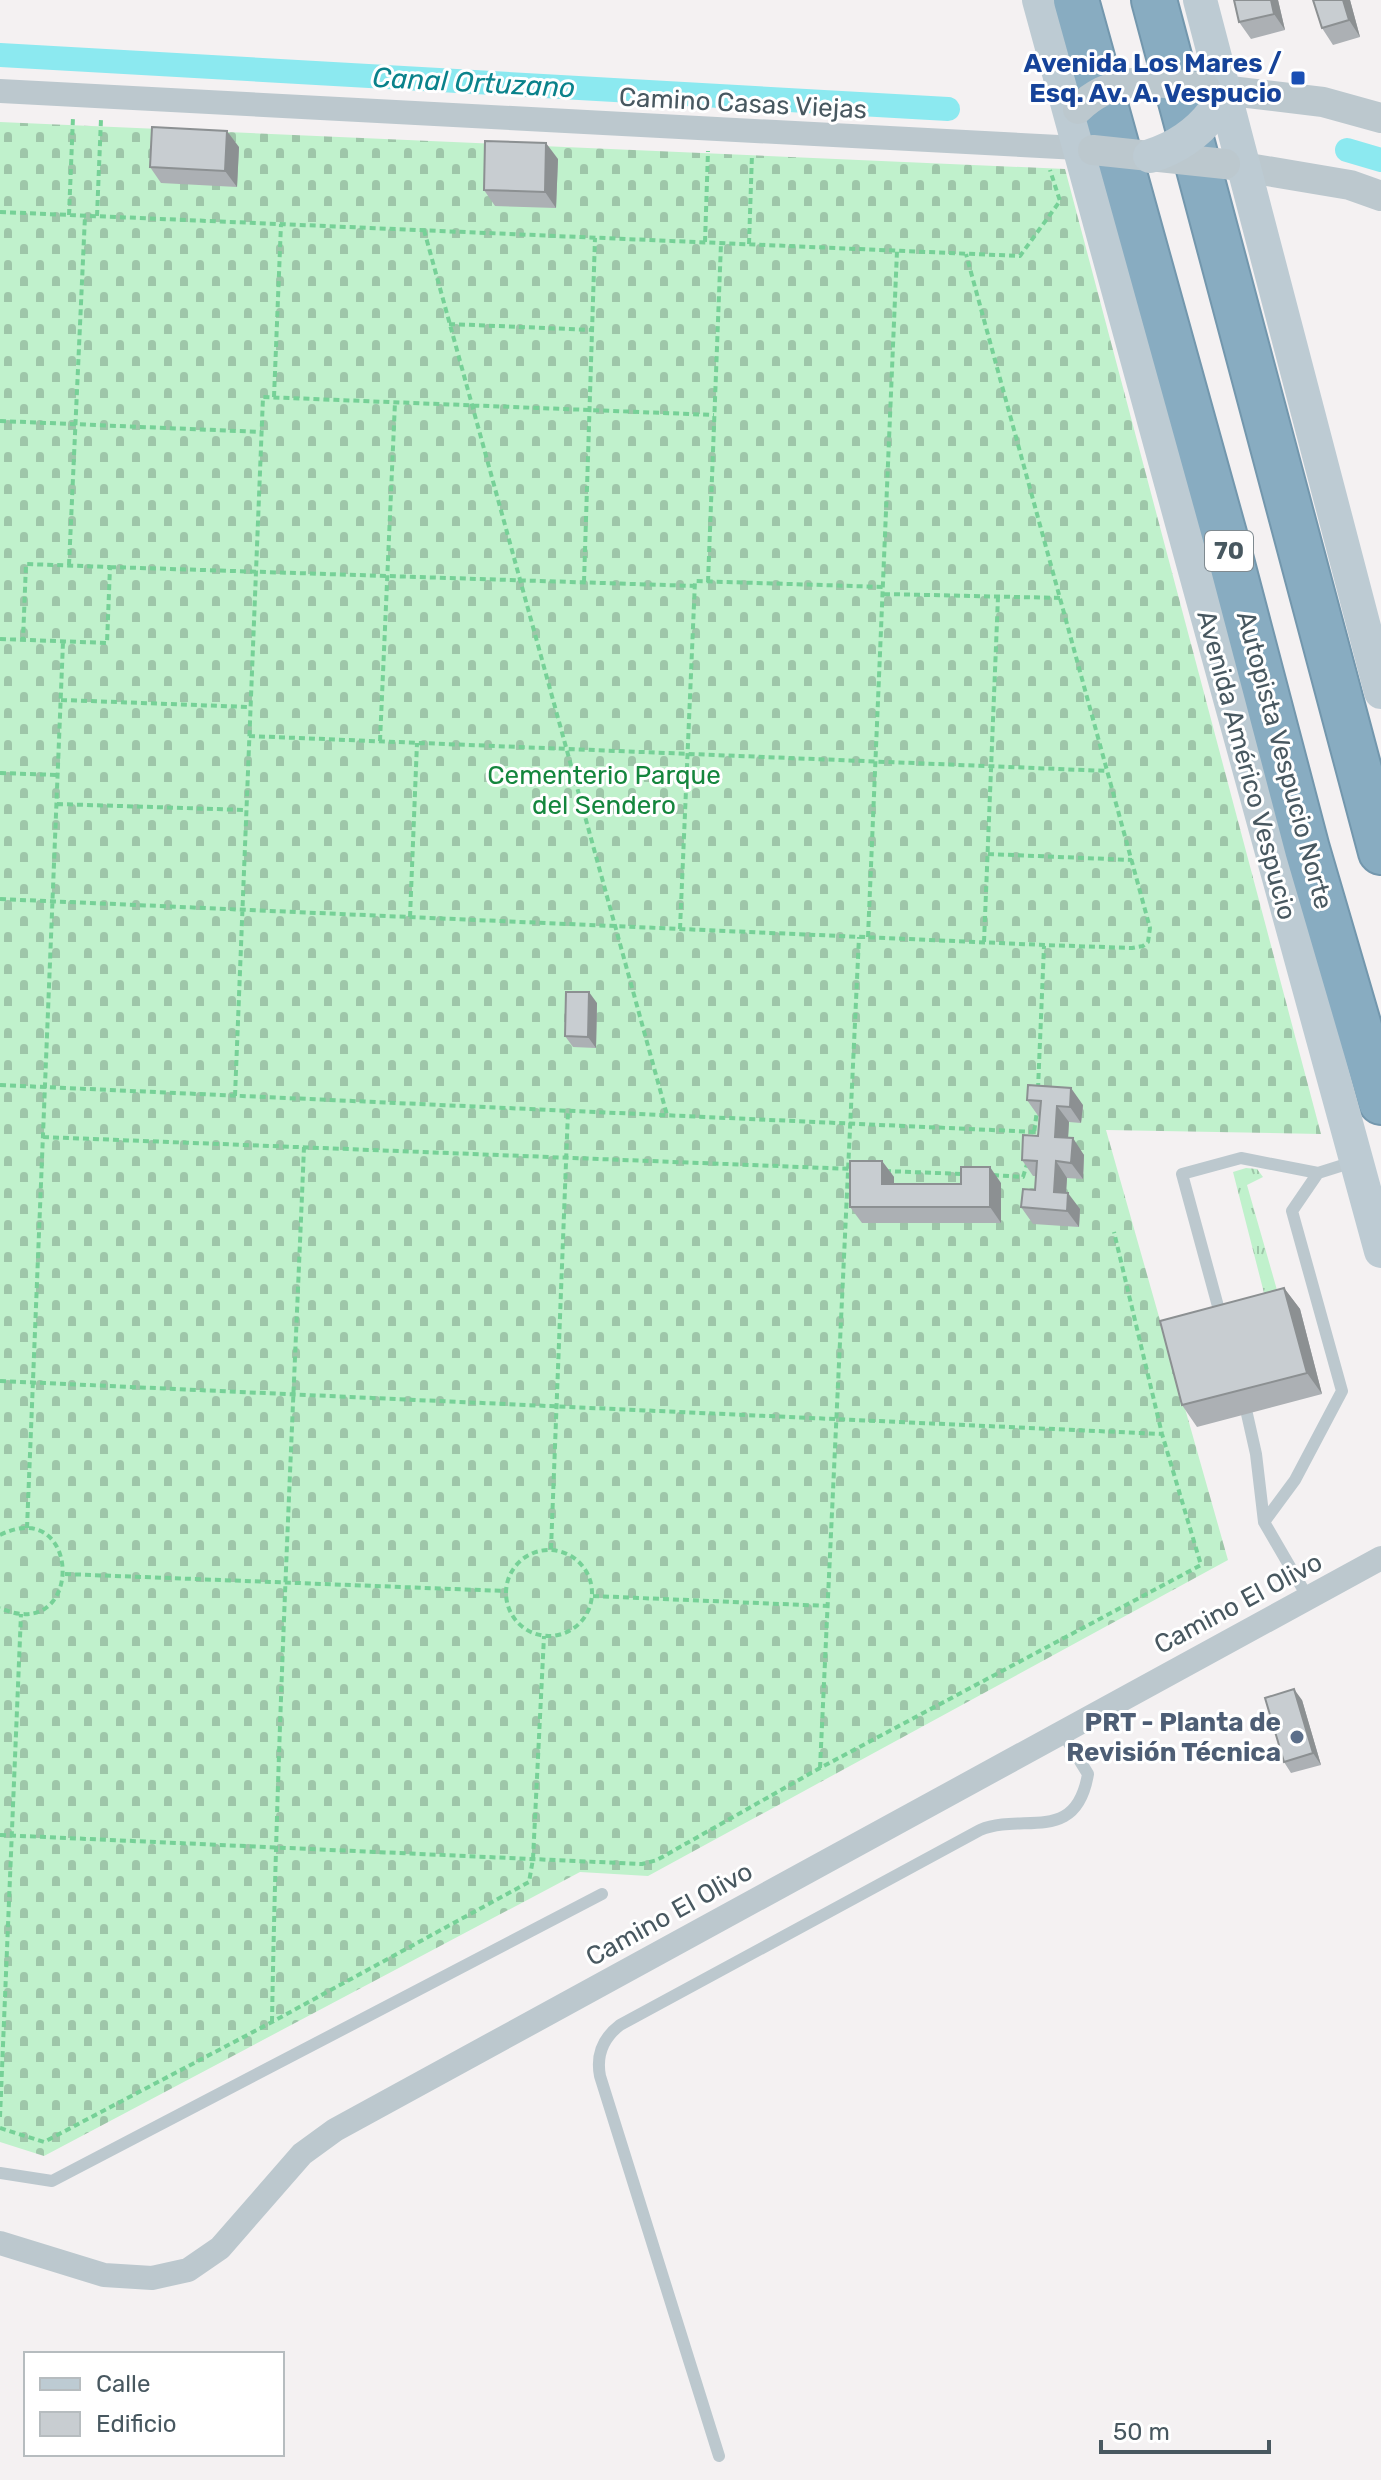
<svg xmlns="http://www.w3.org/2000/svg" width="1381" height="2480" viewBox="0 0 1381 2480" font-family="Rubik,sans-serif">
<defs>
<pattern id="grass-tufts" width="24" height="20" patternUnits="userSpaceOnUse" patternTransform="scale(2)"><rect width="24" height="20" fill="#c0f1cc"/><path d="M3 7l-1-3M5 7V3M7 7l1-3M15 17l-1-3M17 17v-4M19 17l1-3" fill="none" stroke="#9ec6a9"/></pattern>
<pattern id="cemetery-stones" width="16" height="16" patternUnits="userSpaceOnUse" patternTransform="scale(2)"><rect width="16" height="16" fill="#c0f1cc"/><path d="M2 7V4a2 2 0 0 1 4 0v3zM10 15v-3a2 2 0 0 1 4 0v3z" fill="#9ec6a9"/></pattern>
</defs>
<rect width="100%" height="100%" fill="#f4f1f2"/>
<path fill="url(#grass-tufts)" d="M1246,1168L1257,1169L1263,1177L1247,1185L1277,1290L1264,1293L1233,1172Z"/>
<path fill="url(#cemetery-stones)" d="M0,122L1065,169L1321,1134L1106,1130L1228,1560L648,1876L580,1872L44,2156L0,2142Z"/>
<g fill="none" stroke-linecap="round" stroke-linejoin="round">
<path stroke="#8ce9f0" stroke-width="24" d="M0,55L948,109
M1347,150L1381,160"/>
<g stroke="#7397ad" stroke-width="48">
<path id="motorway" d="M1076,0L1226,541L1307,849L1381,1102
M1154,0L1381,852"/>
</g>
<path stroke="#76d197" stroke-width="4" stroke-dasharray="6 4" stroke-linecap="butt" d="M0,212L1020,256L1060,201L1050,170
M69,215L73,117
M97,216L101,119
M424,230L667,1115
M705,242L708,151
M749,244L752,154
M449,324L592,330
M274,397L281,224
M0,421L261,432
M69,565L85,216
M110,567L695,586
M584,582L595,238
M708,582L721,243
M884,594L1062,598
M0,639L107,643L110,567L26,564L23,640
M61,700L250,707
M249,736L1108,771
M380,741L395,402
M0,773L57,775
M57,804L246,810
M988,854L1132,860
M0,899L1044,945L1132,948L1143,946L1148,942L1150,928L966,254
M410,917L417,743
M680,929L695,581L884,587
M868,937L897,251
M984,942L998,597
M0,1085L1036,1132
M1038,1089L1044,946
M235,1096L263,397L714,415
M43,1137L852,1169
M1033,1141L1037,1110
M885,1171L964,1174
M993,1175L1023,1177L1027,1164
M0,1381L1162,1434
M27,1528L63,642
M0,1535C82,1494 85,1646 0,1608
M551,1549L568,1111
M506 1593a43 43 0 1 1 86 0a43 43 0 1 1-86 0Z
M65,1574L505,1591
M593,1596L828,1606
M820,1768L859,937
M0,1835L642,1864L657,1860L820,1768L1201,1565L1162,1434L1114,1232
M272,2022C277,1730 292,1439 304,1147
M0,2117L21,1614
M0,2128L44,2142L272,2022L529,1882L533,1859L544,1636"/>
<path stroke="#bcc8ce" stroke-width="12" d="M1222,1321L1182,1174L1241,1158L1318,1173L1353,1162
M1247,1414L1256,1454L1264,1522L1307,1596
M1264,1522L1295,1480L1342,1391L1292,1211L1318,1173
M0,2173L52,2181L602,1894
M719,2456L600,2076C596,2055 603,2038 620,2025L980,1830C1024,1812 1076,1845 1088,1774L1061,1730"/>
<path stroke="#bcc8ce" stroke-width="24" d="M0,91L1078,148
M0,2243L104,2275L152,2278L188,2270L220,2248L302,2154L335,2130L1381,1558"/>
<path stroke="#bcc8ce" stroke-width="30" d="M1205,88L1323,102L1381,118
M1225,164L1350,185L1381,196"/>
<path stroke="#bdcbd3" stroke-width="34" d="M1039,0L1381,1251
M1200,0L1381,692"/>
<use href="#motorway" stroke="#88acc1" stroke-width="44"/>
<path stroke="#bcc8ce" stroke-width="30" d="M1078,109C1115,72 1159,82 1205,88
M1093,150L1225,164"/>
<path stroke="#bdcbd3" stroke-width="34" d="M1150,156C1176,148 1196,135 1213,113"/>
</g>
<path fill="#acb0b4" d="M1234,0H1278L1285,30L1251,39L1239,22Z
M1350,0L1360,37L1333,45L1322,28Z
M239,147L237,187L161,183L150,167Z
M558,159L556,208L495,206L484,190Z
M597,1003L596,1048L573,1047L565,1036Z
M1027,1100L1083,1105L1081,1123L1069,1122L1068,1138L1084,1155L1083,1179L1067,1178L1066,1192L1080,1209L1079,1227L1033,1224L1021,1207L1035,1190L1036,1176H1033L1022,1160L1038,1136L1039,1117Z
M882,1161L894,1177V1184L1001,1183V1223H862L850,1207Z
M1284,1288L1300,1309L1322,1394L1197,1427L1182,1405Z
M1302,1700L1321,1765L1291,1773L1284,1762Z"/>
<path fill="#8c9092" d="M1271,0H1278L1285,30L1274,14Z
M1343,0H1350L1360,37L1349,20Z
M227,131L239,147L237,187L225,171Z
M546,143L558,159L556,208L545,192Z
M589,992L597,1003L596,1048L588,1037Z
M1071,1088L1083,1105L1081,1123L1070,1107Z
M1057,1106L1069,1122L1067,1154L1055,1137Z
M1073,1138L1084,1155L1083,1179L1071,1163Z
M882,1161L894,1177V1200L882,1184Z
M1056,1161L1067,1178L1065,1208L1054,1192Z
M990,1167L1001,1183V1223L990,1207Z
M1068,1193L1080,1209L1079,1227L1067,1211Z
M1284,1288L1300,1309L1322,1394L1307,1373Z
M1294,1689L1302,1700L1321,1765L1313,1753Z"/>
<path fill="#c8cdd1" stroke="#8c9092" stroke-width="2" d="M1234,0H1271L1274,14L1239,22Z
M1313,0H1343L1349,20L1322,28Z
M152,127L227,131L225,171L150,167Z
M485,141L546,143L545,192L484,190Z
M566,992H589L588,1037L565,1036Z
M1028,1085L1071,1088L1070,1107L1057,1106L1055,1137L1073,1138L1071,1163L1056,1161L1054,1192L1068,1193L1067,1211L1021,1207L1023,1189L1035,1190L1037,1161L1022,1160L1023,1135L1038,1136L1041,1101L1027,1100Z
M850,1161H882V1184H961V1167H990V1207H850Z
M1284,1288L1307,1373L1182,1405L1160,1321Z
M1294,1689L1313,1753L1284,1762L1265,1698Z"/>
<rect fill="#1a4fb4" stroke="#fff" stroke-width="3" x="1290" y="70" width="16" height="16" rx="4"/>
<circle fill="#5c6f8a" stroke="#fff" stroke-width="3" cx="1297" cy="1737" r="8"/>
<g text-anchor="middle" stroke-width="6" stroke-linejoin="round" paint-order="stroke">
<rect fill="#fff" stroke="#7f8a90" stroke-width="2" x="1205" y="531" width="48" height="40" rx="6"/>
<g font-size="24" font-weight="bold" fill="#485860">
<text x="1229" y="559">70</text>
</g>
<g font-size="26" font-weight="bold" fill="#164399" stroke="#fff" text-anchor="end">
<text x="1282" y="72">Avenida Los Mares /<tspan x="1282" dy="30">Esq. Av. A. Vespucio</tspan></text>
</g>
<g font-size="26" fill="#485860" stroke="#fff">
<text transform="translate(743 103) rotate(3)" y="9">Camino Casas Viejas</text>
<text transform="translate(1285 760) rotate(75)" y="9">Autopista Vespucio Norte</text>
<text transform="translate(1247 765) rotate(75)" y="9">Avenida Américo Vespucio</text>
<text transform="translate(1238 1603) rotate(-28)" y="9">Camino El Olivo</text>
<text transform="translate(669 1914) rotate(-29)" y="9">Camino El Olivo</text>
</g>
<g font-size="26" fill="#14863d" stroke="#fff">
<text x="604" y="784">Cementerio Parque<tspan x="604" dy="30">del Sendero</tspan></text>
</g>
<g font-size="26" font-weight="bold" fill="#4e5e75" stroke="#fff" text-anchor="end">
<text x="1281" y="1731">PRT - Planta de<tspan x="1281" dy="30">Revisión Técnica</tspan></text>
</g>
<g font-size="28" font-style="italic" fill="#0a828b" stroke="#fff">
<text transform="translate(474 82) rotate(3)" y="10">Canal Ortuzano</text>
</g>
</g>
<rect x="24" y="2352" width="260" height="104" fill="#ffffff" stroke="#b6bcbf" stroke-width="2"/>
<rect x="40" y="2378" width="40" height="12" fill="#bdcbd3" stroke="#b6bcbf" stroke-width="2"/>
<text x="96" y="2392" font-size="24" fill="#485860">Calle</text>
<rect x="40" y="2412" width="40" height="24" fill="#c8cdd1" stroke="#b6bcbf" stroke-width="2"/>
<text x="96" y="2432" font-size="24" fill="#485860">Edificio</text>
<path d="M1101 2440v12h168v-12" fill="none" stroke="#485860" stroke-width="4"/>
<text x="1113" y="2440" font-size="24" fill="#485860" stroke="#ffffff" stroke-width="6" paint-order="stroke">50 m</text>
</svg>
